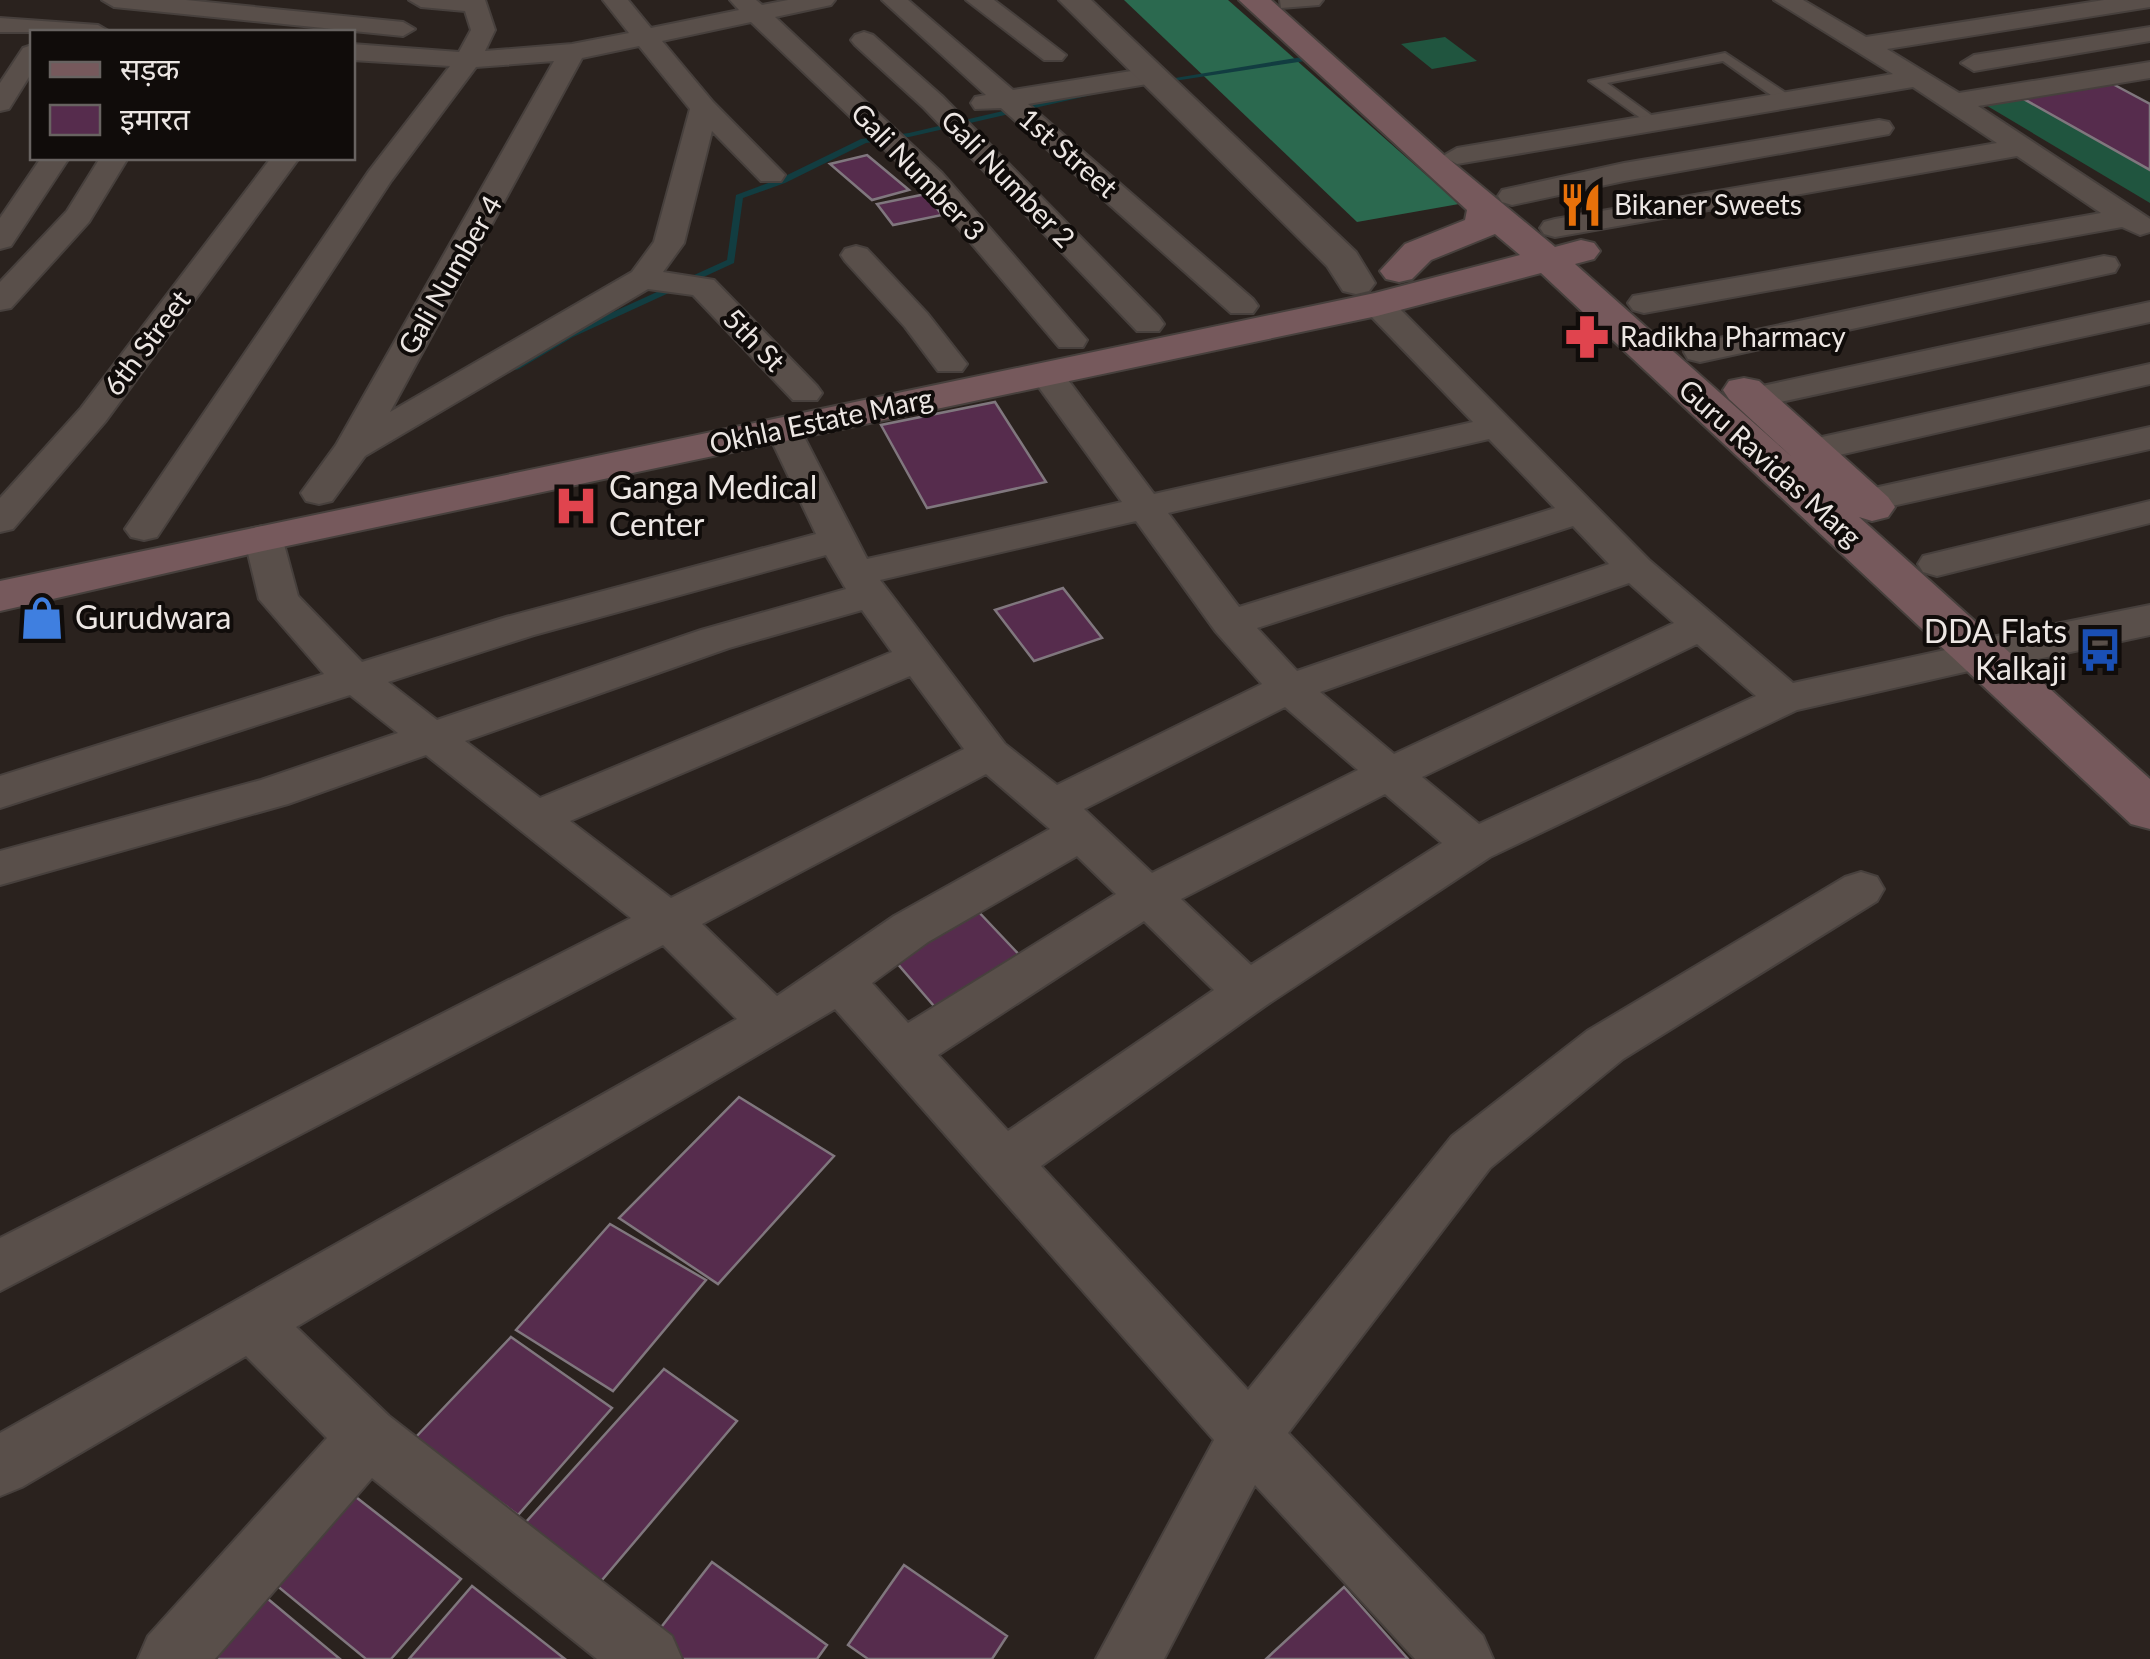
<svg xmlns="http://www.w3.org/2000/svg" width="2150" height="1659" viewBox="0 0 2150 1659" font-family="Lato,'Noto Sans Devanagari',sans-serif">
<rect width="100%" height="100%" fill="#2a221e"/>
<path fill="#20553f" d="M1445,37L1477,61L1432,69L1401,44Z
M2022,98L2150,170V203L1984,104Z"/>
<path fill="#2b694f" d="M1124,0H1228L1459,204L1357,222Z"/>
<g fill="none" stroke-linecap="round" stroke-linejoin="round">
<path fill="#123d41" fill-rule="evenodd" d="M1302,57H1305V61L1161,83L1157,81Z
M1097,89H1100V93L909,137L866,143L785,183L743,198L734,263L573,337L519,369L516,370L511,367L567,333L727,260L736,195L779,179L861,139L909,133Z"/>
</g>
<path fill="#562c4d" stroke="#80777e" stroke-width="2.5" d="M2109,82L2150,104V170L2022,98Z
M867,155L909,190L872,200L830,164Z
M926,194L942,215L893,225L877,204Z
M995,402L1046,482L927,508L881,425Z
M1063,588L1102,638L1034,661L995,610Z
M975,908L1027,963L940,1013L890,955Z
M739,1097L834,1156L718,1284L619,1218Z
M610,1224L706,1280L613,1391L516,1330Z
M511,1337L612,1408L518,1515L414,1439Z
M664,1369L737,1421L591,1593L516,1533Z
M352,1494L461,1579L391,1659H366L270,1580Z
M712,1562L827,1645L817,1659H668L648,1644Z
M904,1565L1007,1636L992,1659H868L848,1645Z
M472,1586L565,1659H409Z
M1344,1587L1408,1659H1266Z
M262,1594L340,1659H201Z"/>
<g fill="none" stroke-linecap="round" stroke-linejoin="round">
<g stroke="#47403d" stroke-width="4">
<path id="service" d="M1725,53L1792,97V103H1782L1723,61L1607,83L1658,120V126L1653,127L1589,81Z"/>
</g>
<g stroke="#47403d" stroke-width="4">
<path id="minor" d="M102,0H186L403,22L415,29L403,36L114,7Z
M409,0H485L495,30L485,51L572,44L629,33L603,0H628L651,28L739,10L730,0H756L762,5L788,0H835L831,5L775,17L942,173L1087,340L1083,347H1059L922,185L751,22L662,41L713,102L785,175L781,181H761L712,131L684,243L663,272L714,280L817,386L822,393L817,400H793L693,295L648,289L365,456L332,501L319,504L306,501L301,493L336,445L554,61L476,67L391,181L157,537L144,540L131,537L125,529L369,171L450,66L352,60V44L459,52L471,30L465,11L421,7ZM639,46L690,109L654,242L632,272L390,412L582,58Z
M882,0H908L1013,90L1150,68L1159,70L1163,76L1159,82L1028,104L1253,299L1258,306L1253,313H1231L1001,108L975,109L971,103L975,97L986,95Z
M966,0H994L1066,55L1062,60H1044Z
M1280,0H1323L1319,5L1281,8Z
M1774,0H1803L1866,37L2104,0H2150V7L1887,49L1959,93L2150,62V78L1978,106L2138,211L2150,219V232L2140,235L2122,227L1644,313L1633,310L1628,303L1633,296L2101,213L2017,156L1555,237L1544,234L1540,228L1544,222L1555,219L1997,143L1913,87L1457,164L1443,156L1457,148L1893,74Z
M0,18L98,25L110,32H0Z
M2150,27V41L1974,71L1961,63L1974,55Z
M864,32L873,35L942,96L1159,317L1164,324L1159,331H1137L924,108L855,45L851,40L855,35Z
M32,45V72L9,109L0,111V83L23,48Z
M1879,120L1889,122L1893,128L1889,134L1624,181L1512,205L1502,202L1498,196L1502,190L1624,163Z
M41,158H69L11,246L0,249V218Z
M100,158H128L89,222L11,308L0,310V282L67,211Z
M271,158H299L105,422L13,529L0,532V498L81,408Z
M856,246L867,249L927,313L967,364L962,371H938L905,327L845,261L841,255L845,249Z
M2104,256L2115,258L2119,265L2115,272L1700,362L1688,359L1684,352L1688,345L1700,342Z
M1377,294L1388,297L1649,560L1793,683L1982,642L1996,646L2002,655L1996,664L1982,668L1797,710L1490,857L1265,1006L1041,1166L1248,1390L1452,1136L1587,1031L1845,877L1861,872L1877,877L1884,889L1877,901L1623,1059L1490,1168L1288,1433L1483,1636L1493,1659H1415L1255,1485L1164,1659H1096L1214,1440L835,1009L296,1327L389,1416L672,1636L682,1659H597L372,1478L215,1659H138L148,1636L327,1438L246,1356L22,1487L0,1496V1433L737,1019L663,945L0,1291V1238L631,918L426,755L288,804L0,885V851L261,780L398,733L350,695L0,808V776L324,674L259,599L244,537L250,529L263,526L276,529L282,537L298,596L362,662L506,617L816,534L766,429L771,422L783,419L795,422L800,429L867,559L1122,502L1030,375L1035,368H1059L1154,494L1473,422L1366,311L1361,304L1366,297ZM1489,439L1555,508L1239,607L1168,513ZM1136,521L1216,632L1262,684L1057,785L1005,744L880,580ZM1573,526L1609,564L1297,671L1257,628ZM826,555L846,589L701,630L437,720L388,682L534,635ZM1629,583L1674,623L1394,754L1320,692ZM862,610L892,652L540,798L465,741L729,648ZM1697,644L1756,696L1479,824L1422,777ZM910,676L964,749L671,898L570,821ZM1285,707L1358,770L1152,873L1084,809ZM986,774L1050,829L894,916L777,996L702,924ZM1385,794L1442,843L1251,965L1181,899ZM1077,856L1116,894L908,1023L872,983L928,942ZM1144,921L1214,990L1008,1131L938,1055Z
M2150,302V322L1753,408L1741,405L1736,398L1741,391L1753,388Z
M2150,364V384L1813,461L1800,458L1795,450L1800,442L1813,439Z
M2150,427V449L1865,512L1852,509L1847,501L1852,493L1865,490Z
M2150,501V523L1937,576L1923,572L1918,564L1923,556Z"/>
</g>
<g stroke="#47403d" stroke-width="4">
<path id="tertiary" d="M1059,0H1091L1356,252L1375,283L1369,291L1356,294L1343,291L1327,266Z
M2150,605V635L1982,671L1964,666L1957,655L1964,644L1982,639Z"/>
</g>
<g stroke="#47403d" stroke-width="4">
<path id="secondary" d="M1239,0H1271L1445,156L1555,247L1581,240L1594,243L1600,251L1594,259L1575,264L1792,457L1729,399L1723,390L1729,381L1744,378L1759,381L1888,497L1895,507L1888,517L1872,521L1859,517L2150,779V829L2131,824L1541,273L1377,316L263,551L0,611V581L1375,293L1520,255L1495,234L1431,260L1412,279L1399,282L1386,279L1380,271L1405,244L1465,220L1467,210Z"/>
</g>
<use href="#service" fill="#594f4a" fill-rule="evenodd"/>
<use href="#minor" fill="#594f4a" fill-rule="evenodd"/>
<use href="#tertiary" fill="#594f4a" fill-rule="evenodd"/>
<use href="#secondary" fill="#76595c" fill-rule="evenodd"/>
</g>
<defs>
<g id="restaurant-bare" transform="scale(3.45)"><path d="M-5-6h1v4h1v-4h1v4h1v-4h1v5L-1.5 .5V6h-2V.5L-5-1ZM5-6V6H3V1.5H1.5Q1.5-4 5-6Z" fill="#e8710a" stroke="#100c0a" stroke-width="2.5" paint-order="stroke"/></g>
<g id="pharmacy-bare" transform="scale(3.45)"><path d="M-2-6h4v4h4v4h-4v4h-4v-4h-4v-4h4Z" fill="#e0444e" stroke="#100c0a" stroke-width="2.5" paint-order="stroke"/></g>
<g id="hospital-bare" transform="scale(3.45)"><path d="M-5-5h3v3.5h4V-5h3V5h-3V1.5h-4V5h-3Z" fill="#e0444e" stroke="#100c0a" stroke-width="2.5" paint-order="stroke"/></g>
<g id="shop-bare" transform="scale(3.45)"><path d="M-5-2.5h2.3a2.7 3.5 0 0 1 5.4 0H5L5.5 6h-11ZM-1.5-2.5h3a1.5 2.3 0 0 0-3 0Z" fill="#3f7fe0" stroke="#100c0a" stroke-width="2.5" paint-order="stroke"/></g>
<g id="bus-bare" transform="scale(3.45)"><path d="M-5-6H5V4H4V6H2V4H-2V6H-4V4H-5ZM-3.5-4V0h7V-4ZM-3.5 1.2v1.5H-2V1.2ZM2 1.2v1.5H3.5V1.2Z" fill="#1a4fb4" stroke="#100c0a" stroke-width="2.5" paint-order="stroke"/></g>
</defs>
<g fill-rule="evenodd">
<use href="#restaurant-bare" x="1581" y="205"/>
<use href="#pharmacy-bare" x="1587" y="337"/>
<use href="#hospital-bare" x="576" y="506"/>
<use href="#shop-bare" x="42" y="618"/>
<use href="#bus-bare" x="2100" y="650"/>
</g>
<g text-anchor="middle" stroke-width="8" stroke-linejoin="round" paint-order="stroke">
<g font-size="28" fill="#ece6e3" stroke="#100c0a">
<text transform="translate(1068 153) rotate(41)" y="10">1st Street</text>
<text transform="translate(918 172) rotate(46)" y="10">Gali Number 3</text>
<text transform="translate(1008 179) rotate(46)" y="10">Gali Number 2</text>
<text transform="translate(450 275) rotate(-60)" y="10">Gali Number 4</text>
<text transform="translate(754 340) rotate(46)" y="10">5th St</text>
<text transform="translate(147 343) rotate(-53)" y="10">6th Street</text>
<text transform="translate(821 421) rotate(-12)" y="10">Okhla Estate Marg</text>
<text transform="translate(1770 463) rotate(42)" y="10">Guru Ravidas Marg</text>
</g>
<g font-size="28" fill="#ece6e3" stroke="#100c0a" text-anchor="start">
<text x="1614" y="215">Bikaner Sweets</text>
<text x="1620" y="347">Radikha Pharmacy</text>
</g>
<g font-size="32" fill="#ece6e3" stroke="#100c0a" text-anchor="start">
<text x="609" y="499">Ganga Medical<tspan x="609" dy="37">Center</tspan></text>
<text x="75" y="629">Gurudwara</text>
<text x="2067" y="643" text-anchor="end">DDA Flats<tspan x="2067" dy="37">Kalkaji</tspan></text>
</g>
</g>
<rect x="30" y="30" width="325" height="130" fill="#100c0a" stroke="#686361" stroke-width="2.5"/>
<rect x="50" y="62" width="50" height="15" fill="#76595c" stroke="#686361" stroke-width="2.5"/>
<text x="120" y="80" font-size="30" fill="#ece6e3">सड़क</text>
<rect x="50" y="105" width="50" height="30" fill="#562c4d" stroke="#686361" stroke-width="2.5"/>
<text x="120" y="130" font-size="30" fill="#ece6e3">इमारत</text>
</svg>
